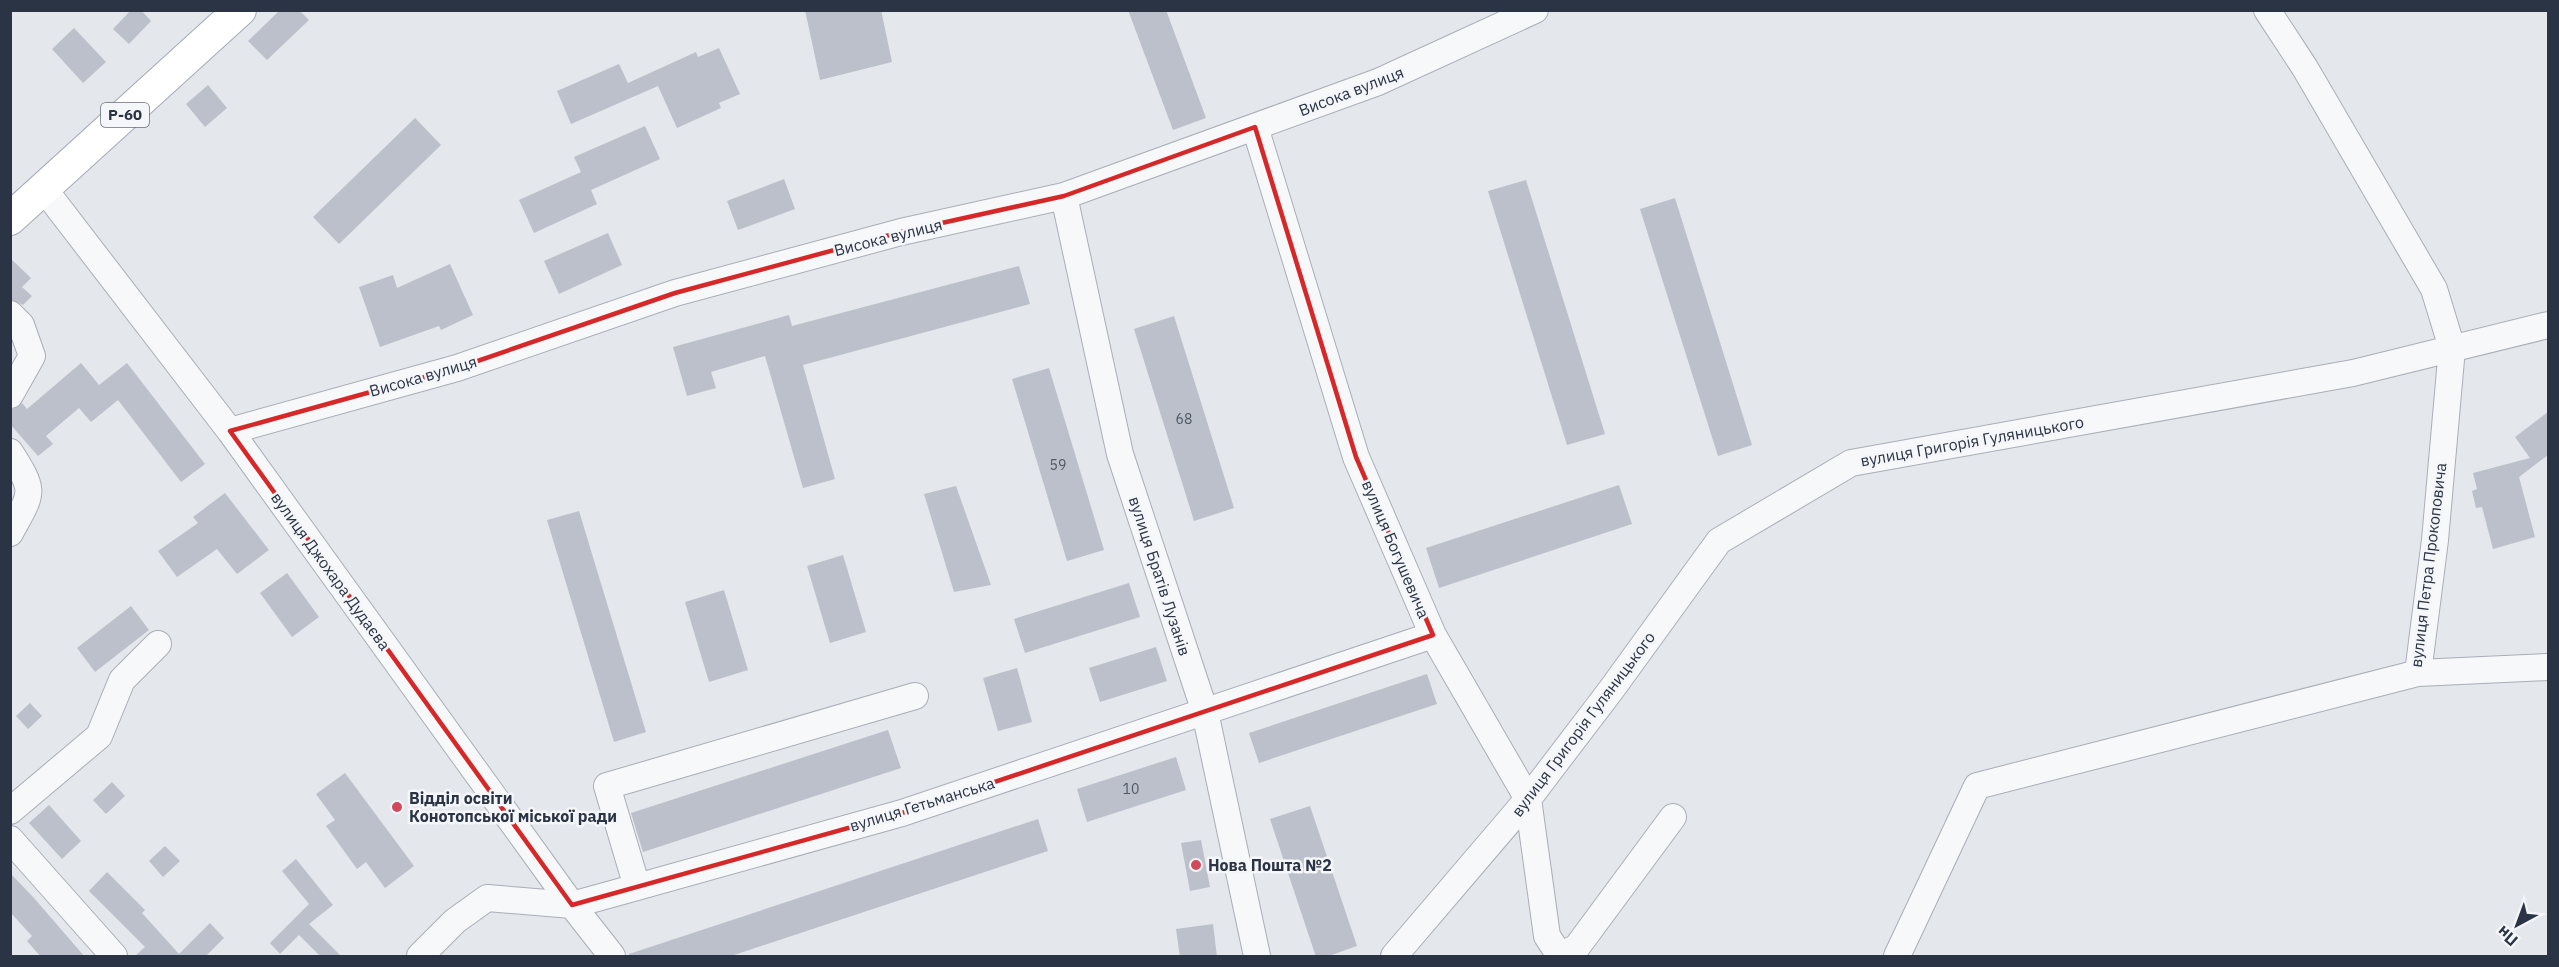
<svg xmlns="http://www.w3.org/2000/svg" width="2559" height="967" viewBox="0 0 2559 967" font-family="'IBM Plex Sans',sans-serif">
<rect width="100%" height="100%" fill="#e4e7ec"/>
<path fill="#bbc0ca" d="M131,10H141L151,21L129,44L113,29Z
M280,10H299L309,20L267,60L248,41Z
M805,10H881L892,62L820,80Z
M1128,10H1166L1206,118L1173,130Z
M74,28L106,62L83,83L52,49Z
M719,48L740,94L719,103L721,108L677,128L658,86L571,124L557,91L619,64L628,83L696,52L698,57Z
M208,85L227,108L205,127L186,104Z
M415,118L441,145L339,244L313,217Z
M645,126L660,159L591,190L597,204L534,233L519,200L581,172L574,157Z
M784,179L795,209L738,230L727,201Z
M1526,180L1605,434L1567,445L1488,191Z
M1675,198L1752,445L1718,456L1640,209Z
M608,233L622,265L559,294L544,261Z
M10,258L31,278L22,287L32,296L23,305L10,299Z
M450,264L473,315L441,330L439,326L380,347L359,287L393,275L397,288Z
M1019,266L1030,304L803,365L835,479L803,488L765,356L711,372L716,388L687,396L673,347L789,315L792,326Z
M1174,316L1234,508L1194,521L1134,329Z
M81,363L99,385L127,363L205,464L181,482L118,400L91,422L79,408L46,436L53,444L38,456L10,424V411L22,403L27,409Z
M1049,368L1104,550L1067,561L1012,379Z
M2548,412V455L2519,477L2535,537L2493,549L2482,507L2476,508L2472,491L2477,489L2473,473L2530,458L2515,437Z
M1619,485L1632,524L1439,588L1426,548Z
M956,486L991,585L954,592L924,494Z
M225,493L269,550L237,574L217,549L177,577L158,551L198,523L193,517Z
M579,511L646,732L614,742L547,520Z
M843,555L866,632L830,643L807,566Z
M287,573L319,617L292,637L260,593Z
M1129,583L1140,617L1025,653L1014,619Z
M724,590L748,670L709,682L685,602Z
M131,606L149,630L95,672L77,648Z
M1156,647L1167,681L1100,702L1089,668Z
M1017,668L1032,722L998,731L983,678Z
M1427,674L1437,704L1259,763L1249,733Z
M30,703L42,716L28,729L16,716Z
M888,730L901,768L643,852L631,813Z
M1176,757L1186,790L1087,822L1077,789Z
M345,773L414,866L385,888L366,862L357,869L326,826L335,820L316,794Z
M112,782L125,796L106,814L93,800Z
M49,805L81,841L62,859L29,823Z
M1310,806L1357,946L1326,957H1316L1270,819Z
M1038,819L1048,851L728,957H629V954Z
M1201,840L1210,887L1190,891L1181,843Z
M165,846L180,861L163,877L149,861Z
M296,859L333,905L309,924L342,957H321L299,935L280,954L270,943L309,904L282,871Z
M107,872L145,910L142,913L179,954L210,923L224,938L205,957H134L145,947L89,891Z
M10,873L34,898L85,957H41L27,941L32,936L10,912Z
M1213,924L1217,957H1180L1176,929Z"/>
<g fill="none" stroke-linecap="round" stroke-linejoin="round">
<g stroke="#a9aeb7" stroke-width="28">
<path id="minor" d="M1255,127L1356,457L1433,635L1528,799L1547,936L1560,956L1577,947L1673,817
M44,189L230,431L572,905L612,956
M1064,196L1120,454L1205,712L1257,956
M10,314L21,325L32,356L10,395
M230,431L457,368L675,293L901,232L1064,196L1378,82L1535,10
M10,452C36,493 33,491 10,533
M2418,673L2548,667
M10,811L99,736L122,680L158,644
M10,839L114,956
M637,887L607,786L915,696
M420,956L455,921L487,898L572,905L637,887L902,813L1433,635
M1394,956L1528,799L1611,690L1719,541L1851,463L2353,373L2548,325
M1897,956L1977,786L2418,673L2435,540L2452,348L2434,289L2305,68L2267,10"/>
</g>
<g stroke="#a3abb8" stroke-width="34">
<path id="major" d="M10,219L240,10"/>
</g>
<use href="#minor" stroke="#f7f8fa" stroke-width="26"/>
<use href="#major" stroke="#fff" stroke-width="32"/>
</g>
<path fill="none" stroke="#d62828" stroke-width="4.5" stroke-linejoin="round" d="M1255,127L1356,457L1433,635L902,813L572,905L230,431L457,368L675,293L901,232L1064,196Z"/>
<g fill="#d1495b" stroke="#f4f6f9" stroke-width="2">
<circle cx="397" cy="807" r="6"/>
<circle cx="1196" cy="865" r="6"/>
</g>
<g text-anchor="middle" stroke-width="5" stroke-linejoin="round" paint-order="stroke">
<g font-size="14" fill="#4f5766">
<text x="1184" y="424">68</text>
<text x="1058" y="470">59</text>
<text x="1131" y="794">10</text>
</g>
<rect fill="#f4f6f9" stroke="#676e7b" stroke-width="1.5" x="101" y="103" width="48" height="24" rx="4.5"/>
<g font-size="15" font-weight="bold" fill="#2b3445">
<text x="125" y="120">Р-60</text>
</g>
<g font-size="16" fill="#2b3445" stroke="#f4f6f9">
<text transform="translate(1351 91) rotate(-21)" y="6">Висока вулиця</text>
<text transform="translate(888 237) rotate(-14)" y="6">Висока вулиця</text>
<text transform="translate(423 376) rotate(-16)" y="6">Висока вулиця</text>
<text transform="translate(1972 441) rotate(-10)" y="6">вулиця Григорія Гуляницького</text>
<text transform="translate(1396 549) rotate(67)" y="6">вулиця Богушевича</text>
<text transform="translate(2428 565) rotate(-83)" y="6">вулиця Петра Прокоповича</text>
<text transform="translate(331 571) rotate(54)" y="6">вулиця Джохара Дудаєва</text>
<text transform="translate(1160 576) rotate(72)" y="6">вулиця Братів Лузанів</text>
<text transform="translate(1583 724) rotate(-53)" y="6">вулиця Григорія Гуляницького</text>
<text transform="translate(922 804) rotate(-17)" y="6">вулиця Гетьманська</text>
</g>
<g font-size="16" font-weight="bold" fill="#2b3445" stroke="#f4f6f9" text-anchor="start">
<text x="409" y="804">Відділ освіти<tspan x="409" dy="18">Конотопської міської ради</tspan></text>
<text x="1208" y="871">Нова Пошта №2</text>
</g>
</g>
<rect width="2559" height="967" fill="none" stroke="#2b3445" stroke-width="24"/>
<g transform="translate(2517 925) rotate(221)" stroke="#f4f6f9" stroke-width="4.5" paint-order="stroke">
<path d="M0-4.5L10 22L0 15L-10 22Z" fill="#2b3445"/>
<text y="-9" font-size="16" font-weight="bold" text-anchor="middle" fill="#2b3445">Пн</text>
</g>
</svg>
